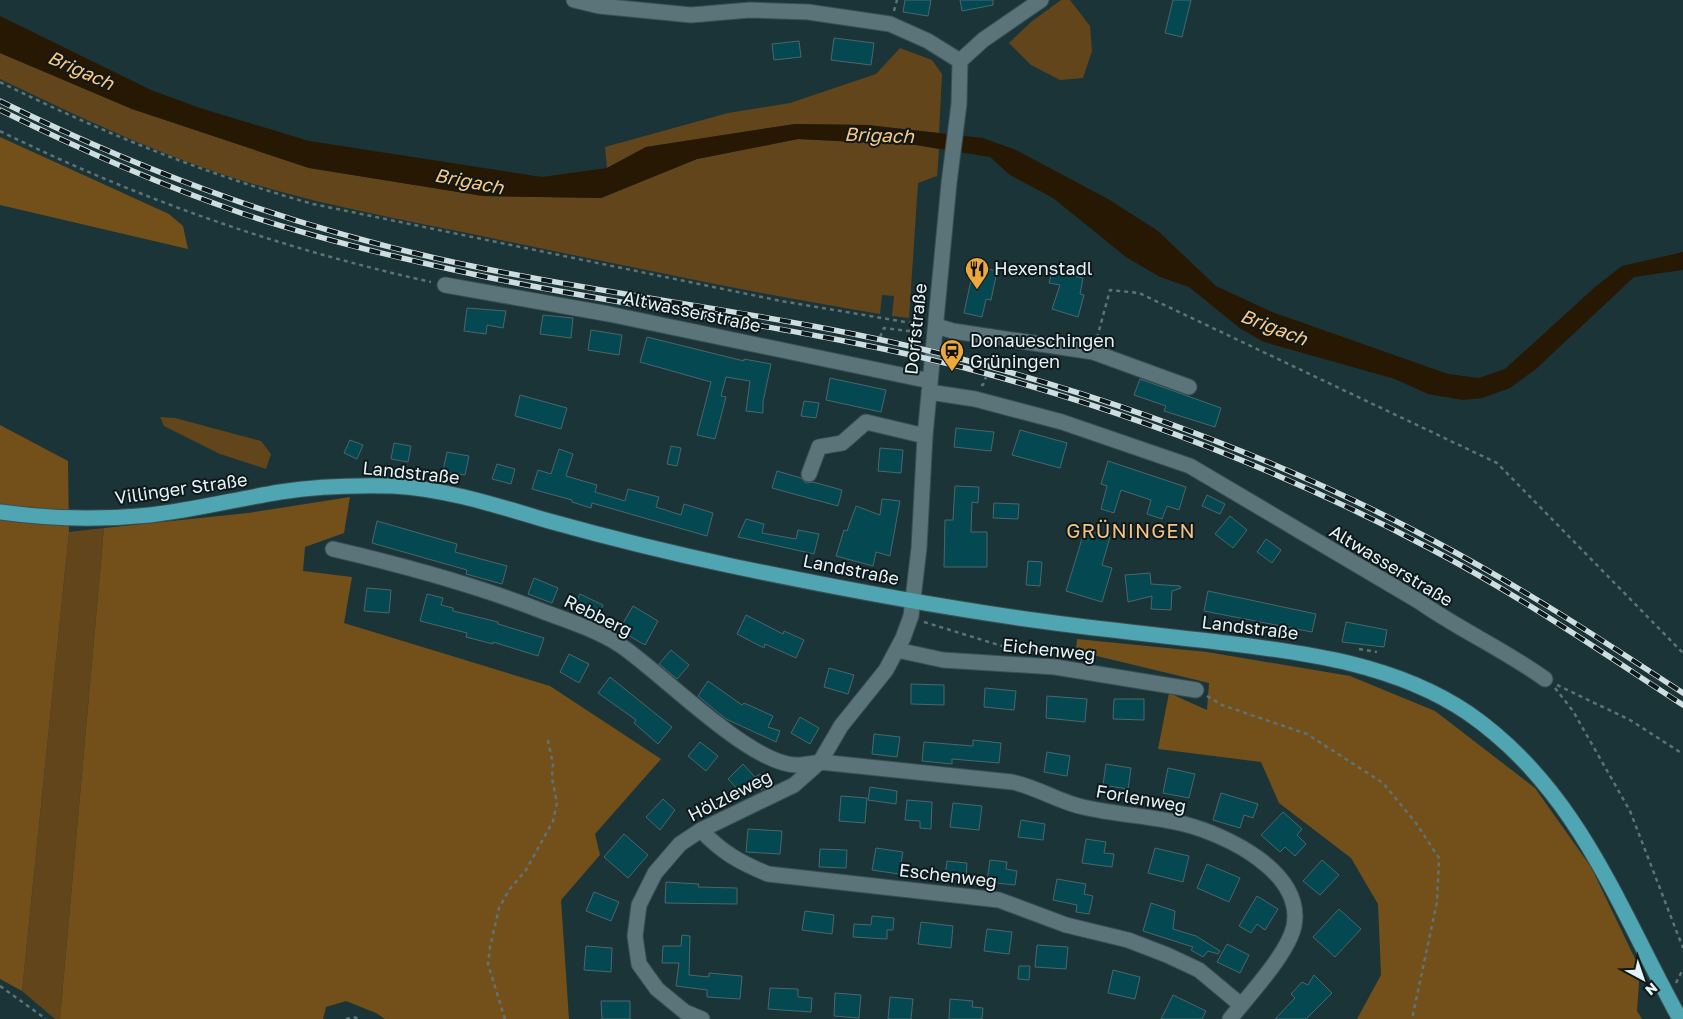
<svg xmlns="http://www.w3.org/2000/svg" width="1683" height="1019" viewBox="0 0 1683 1019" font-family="'Golos Text',sans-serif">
<rect width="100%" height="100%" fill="#1b3438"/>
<path fill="#62451b" d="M1061,0H1070L1090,26L1092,51L1083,78L1060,80L1031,65L1009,43L1031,22Z
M900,48L932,60L942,74L939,133L867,125L795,124L646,147L607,168L605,147L728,113L790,103L876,74Z
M0,53L132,109L309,168L483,196L601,198L697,159L798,139L916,145L939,149L937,176L918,183L909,318L892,316L894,296L882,295L880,314C758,294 636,268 515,243C427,224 336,209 250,183C164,157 81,118 0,79Z
M160,417L175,418L261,441L271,454L266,469L220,454L164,426Z
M104,528L60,1019H55L22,991L69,532Z"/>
<path fill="#735019" d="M0,137L169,214L183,226L188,249L0,205Z
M0,425L68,461L69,532L22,991L0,979Z
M350,497L344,533L305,547L303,571L352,577L344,623L550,686L661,759L595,834L600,855L561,900L569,1019H385L376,1013L346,1001L326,1007L323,1019H60L104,528L248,513Z
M1077,639L1207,652L1350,676L1435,711L1535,788L1591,867L1640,969L1637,1011L1642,1019H1357L1381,975L1378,904L1351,858L1279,803L1261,762L1158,749L1169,693L1207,710L1209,683L1076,651Z"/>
<path fill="#271803" d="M0,16L151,90L200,108L309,141L542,177L607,168L646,147L795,124L867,125L983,138L1016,150L1108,199L1158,231L1216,286L1272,312L1448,374L1479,378L1505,369L1595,287L1622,266L1683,252V270L1634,277L1536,369L1510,388L1482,398L1463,400L1428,394L1395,379L1264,342L1241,329L1189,287L1160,277L1126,257L1053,198L1010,175L990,157L916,145L798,139L697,159L601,198L483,196L309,168L132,109L0,53Z"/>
<path fill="#044952" stroke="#4c666b" d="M905,0H931L928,16L903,12Z
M960,0H993V5L962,11Z
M1173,0H1191L1182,37L1165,33Z
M834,38L874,43L871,65L831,60Z
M799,41L801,57L774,60L772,44Z
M974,266L997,271L991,300L986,299L982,317L964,313Z
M1052,271L1083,278L1080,294L1084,295L1078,317L1052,309L1060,285L1049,283Z
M467,308L506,311L503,328L487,325L486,334L464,331Z
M543,315L573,318L571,338L540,334Z
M591,330L622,335L619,355L588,350Z
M647,337L744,361V359L771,364L763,402V413L746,411L750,381L726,377L721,396L726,397L715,439L697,435L711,382L640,362Z
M830,378L886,390L881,412L826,400Z
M1140,379L1221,408L1215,427L1164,411L1166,406L1134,395Z
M520,395L567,408L561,429L515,416Z
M804,401L819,403L816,418L801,416Z
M956,428L994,432L991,451L954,447Z
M1020,430L1067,443L1060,468L1012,455Z
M350,440L363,445L357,459L344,453Z
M394,443L411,446L408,462L391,459Z
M671,446L681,448L677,466L667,464Z
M880,448L903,450L901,473L878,471Z
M559,449L573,454L566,476L597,485L595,492L625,501L628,489L659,497L656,507L681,515L684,504L713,513L707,536L592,503L591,508L572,502V500L532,489L538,470L551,474Z
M447,452L469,456L465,475L443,471Z
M1108,461L1186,487L1179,510L1167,506L1162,519L1147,514L1151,500L1121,490L1114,513L1101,509L1107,486L1101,484Z
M497,464L515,469L511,484L492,479Z
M777,471L801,478L806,483L813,482L842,490L838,506L772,488Z
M955,486L979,487L978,503L972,502L971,532H987V567H944L945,520H953Z
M1207,495L1225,504L1220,514L1202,506Z
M882,499L900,501L890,556L876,552L873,566L836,556L844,530L847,531L856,506L880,515Z
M994,503L1019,504L1018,519L993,518Z
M1230,516L1247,530L1233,548L1215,534Z
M746,519L764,524L762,533L796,539L798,530L819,534L814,554L738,537Z
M377,521L457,544L455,552L507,566L502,584L466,574L467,570L372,543Z
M1085,529L1110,537L1102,565L1112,568L1102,602L1066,591Z
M1266,539L1281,550L1272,563L1257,552Z
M1028,561L1042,562L1040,586L1026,585Z
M1150,573L1151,584L1180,586L1181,588L1172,591L1171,610L1151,609L1152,596L1128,602L1125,575Z
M534,578L558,588L552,603L528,594Z
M367,588L391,590L389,613L364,611Z
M1208,591L1316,614L1312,632L1204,611Z
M427,594L443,598L441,605L453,608V611L498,622V624L544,638L538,656L493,642V644L466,637L467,633L420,621Z
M580,594L603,605L596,621L572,610Z
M633,606L658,621L645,645L619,630Z
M746,615L783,634L784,631L804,640L796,658L765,644L764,648L737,634Z
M1346,622L1387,630L1384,647L1342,642Z
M671,650L689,665L677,679L659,664Z
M569,654L589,664L579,683L560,672Z
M829,668L854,675L848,694L824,687Z
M610,677L672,727L658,744L634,723L636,720L598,693Z
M708,681L742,705L744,703L773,716L768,727L780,731L776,742L726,719L698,696Z
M911,684L944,685V705L911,704Z
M985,688L1016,691L1014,710L984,707Z
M1047,696L1087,699L1085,722L1046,718Z
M1114,699H1144V720L1113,719Z
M800,717L819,728L810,744L791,733Z
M874,734L900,737L897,757L872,754Z
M973,740L1001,743L999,763L952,759V764L922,761L924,742L973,746Z
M700,742L718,756L706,771L688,756Z
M1047,752L1070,756L1067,776L1044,772Z
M743,764L755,777L760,774L770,784L761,790L756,784L744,796L728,779Z
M1106,764L1131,768L1128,789L1103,785Z
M1168,768L1195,774L1189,798L1163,793Z
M870,787L897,791L896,804L868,800Z
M1221,793L1258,804L1253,818L1244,815L1240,828L1213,820Z
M841,796L867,798L865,823L839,821Z
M663,799L675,810L660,830L646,817Z
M907,800L932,802L931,829L920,828V821L905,820Z
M953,803L982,806L979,830L950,827Z
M1283,812L1302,829L1297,835L1306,844L1295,856L1285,847L1280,852L1261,835Z
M1021,820L1045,824L1043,840L1018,837Z
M748,829L782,831L780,854L746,852Z
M624,834L648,855L628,878L604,857Z
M1086,839L1106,842L1104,853L1114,854L1112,867L1082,863Z
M876,848L903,852L899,874L872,870Z
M1155,848L1189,856L1183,882L1148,873Z
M820,849L847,850L846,868L819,867Z
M990,860L1007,862L1006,869L1017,871L1015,885L987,882Z
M1322,860L1339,875L1320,895L1303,881Z
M947,861L967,863L966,880L945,878Z
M1207,864L1240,878L1229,902L1197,888Z
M1057,879L1086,884L1084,894L1093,896L1089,914L1076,912L1077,905L1053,900Z
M666,882L699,884L698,887L737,888V904L665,903Z
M594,892L619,902L611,921L586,911Z
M1257,896L1278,909L1265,930L1257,924L1251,933L1239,926Z
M1151,903L1175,911L1173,929L1196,936L1220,951L1218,954L1208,951L1203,957L1191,950L1193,947L1143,931Z
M1339,909L1361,929L1335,957L1313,937Z
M805,911L834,915L832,934L802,930Z
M872,916L894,918L893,930H887V939L853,937L854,924L871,925Z
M921,922L953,926L951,948L918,944Z
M987,929L1012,932L1009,954L984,951Z
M682,935L690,936L689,975L709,977V973L742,976L740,999L707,997V990L676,986L679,963H662L663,946H681Z
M1227,944L1249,955L1240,973L1217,962Z
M1037,945L1068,947L1066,969L1035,967Z
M586,946L612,948L611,972L584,970Z
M1019,966H1030L1029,980L1018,979Z
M1113,970L1140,977L1135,999L1108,993Z
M1314,975L1332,993L1306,1019H1275L1295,998L1291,994L1302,982L1308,985Z
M770,988L798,989V997L812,998L811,1012L768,1009Z
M835,993L861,995L859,1018L834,1016Z
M1173,995L1206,1011L1202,1019H1161Z
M890,997L913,999L911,1019H888Z
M950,999L973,1001L972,1007L983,1008L982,1019H949Z
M601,1001H630V1019H602Z"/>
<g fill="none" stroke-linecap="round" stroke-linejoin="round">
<g stroke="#394f52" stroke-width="17">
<path id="minor" d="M574,0L599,6L691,15L750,10L808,12L890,24L928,41L960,61
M960,61L983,40L1041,0
M445,285L609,314L930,381
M936,326L953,331L1093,352L1189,387
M929,392L975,399L1062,422L1190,466L1420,602C1460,630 1505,650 1545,679
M809,474L819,447L842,443L866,422L925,436
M333,549C406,566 477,585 547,613C572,622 598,631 620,645C662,673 750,765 797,765C805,765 813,763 820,762L1012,782C1037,787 1059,802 1083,807C1117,815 1151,816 1184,824C1227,835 1304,872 1294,926C1288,954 1248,996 1230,1019
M897,650L943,660L1055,667L1196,690
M701,830C721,852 741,863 768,874L999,900L1066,925L1128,940L1167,955L1199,970L1241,1005
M702,1019L685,1012L657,989L639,964L635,936L639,905L655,873L680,844L701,830L794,785L820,762L841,726L886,670L903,638L911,616L919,548L925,436L949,183L959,104L960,61"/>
</g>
<g stroke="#394f52" stroke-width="17">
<path id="major" d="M0,512C50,519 100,520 150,515C194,510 237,499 280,492C318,486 355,485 393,486C447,489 498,506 549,521C610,538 671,553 732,566C837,588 942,608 1048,622C1107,630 1166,636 1226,643C1309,653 1397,665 1468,713C1578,789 1618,907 1680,1019"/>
</g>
<path stroke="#5d7376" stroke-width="2.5" stroke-dasharray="4 4" stroke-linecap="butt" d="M894,11L897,0
M0,82C103,133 202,173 313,204L781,301L923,325
M0,131C140,200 279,248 431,282
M880,337L884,328L908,331L921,329
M1097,338L1110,290L1139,293L1497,463L1683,653
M981,385H983L986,377
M924,622L1002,646L1047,651
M1359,649L1377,652
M1557,685L1630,720L1683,754
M1555,688L1573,711L1630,811L1683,948
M1207,696L1222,705L1307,734L1383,783L1416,823L1439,858L1437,902L1412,1019
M1676,983L1683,969
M0,986L46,1019
M346,1019L353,1017L361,1019
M505,1019L488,964L490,947L499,908L509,890L526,870L553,821L557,803L552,778L553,764L547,736"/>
<use href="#minor" stroke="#5a7479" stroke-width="15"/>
<use href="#major" stroke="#50a5b3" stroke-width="15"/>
<g stroke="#cedee0" stroke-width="5.5">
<path id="rail" d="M0,101C158,179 313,234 486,269C645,301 808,318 965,360C1128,403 1287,462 1436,542C1521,587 1602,640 1683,693
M0,110C79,149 158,184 241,213C318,239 398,258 477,275C645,311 817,328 984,373C1138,415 1287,473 1429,548C1517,594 1600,651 1683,705"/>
</g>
<use href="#rail" stroke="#0f191b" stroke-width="4" stroke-dasharray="11" stroke-linecap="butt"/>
</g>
<defs>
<g id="restaurant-pin" transform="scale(1.25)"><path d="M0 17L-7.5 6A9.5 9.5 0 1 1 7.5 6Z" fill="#eda83c" stroke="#0f191b"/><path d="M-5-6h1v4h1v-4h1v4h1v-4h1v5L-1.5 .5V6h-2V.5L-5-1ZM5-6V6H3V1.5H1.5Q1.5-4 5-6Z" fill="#111"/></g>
<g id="station-pin" transform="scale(1.25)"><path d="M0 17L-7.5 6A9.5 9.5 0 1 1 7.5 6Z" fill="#eda83c" stroke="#0f191b"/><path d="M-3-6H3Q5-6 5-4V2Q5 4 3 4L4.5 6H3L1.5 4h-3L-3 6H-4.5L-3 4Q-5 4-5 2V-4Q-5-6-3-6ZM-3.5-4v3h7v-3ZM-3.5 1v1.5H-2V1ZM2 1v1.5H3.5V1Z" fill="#111"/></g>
</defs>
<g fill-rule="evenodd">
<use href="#restaurant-pin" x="977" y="269"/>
<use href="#station-pin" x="952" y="351"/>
</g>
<g text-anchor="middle" stroke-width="4" stroke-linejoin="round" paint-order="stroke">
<g font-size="18" fill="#e4f3f5" stroke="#0f191b" text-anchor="start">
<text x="994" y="275">Hexenstadl</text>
<text x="970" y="347">Donaueschingen<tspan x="970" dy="21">Grüningen</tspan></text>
</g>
<g font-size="18" fill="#e4f3f5" stroke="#0f191b">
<text transform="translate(692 312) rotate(12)" y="6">Altwasserstraße</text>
<text transform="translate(916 329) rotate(-84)" y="6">Dorfstraße</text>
<text transform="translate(411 473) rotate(6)" y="6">Landstraße</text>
<text transform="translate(181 489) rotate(-8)" y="6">Villinger Straße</text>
<text transform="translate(1391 566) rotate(31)" y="6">Altwasserstraße</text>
<text transform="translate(851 570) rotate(11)" y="6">Landstraße</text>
<text transform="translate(598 616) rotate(26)" y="6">Rebberg</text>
<text transform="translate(1250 628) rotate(7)" y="6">Landstraße</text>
<text transform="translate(1049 650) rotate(6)" y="6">Eichenweg</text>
<text transform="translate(730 796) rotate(-27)" y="6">Hölzleweg</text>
<text transform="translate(1141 799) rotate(10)" y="6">Forlenweg</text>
<text transform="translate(948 876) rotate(7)" y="6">Eschenweg</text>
</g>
<g font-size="19" font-style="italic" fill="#fdc881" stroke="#0f191b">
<text transform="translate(81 70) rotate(24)" y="7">Brigach</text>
<text transform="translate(879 135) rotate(2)" y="7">Brigach</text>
<text transform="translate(469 181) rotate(11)" y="7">Brigach</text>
<text transform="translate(1274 327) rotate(21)" y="7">Brigach</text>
</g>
<g font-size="20" letter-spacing="1" fill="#f5c482" stroke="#0f191b">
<text x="1131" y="538">GRÜNINGEN</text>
</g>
</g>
<g transform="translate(1643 979) rotate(140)" stroke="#0f191b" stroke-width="4" paint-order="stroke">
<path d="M0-4L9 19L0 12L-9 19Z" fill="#e4f3f5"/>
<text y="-8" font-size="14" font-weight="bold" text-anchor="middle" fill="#e4f3f5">N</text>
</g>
</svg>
